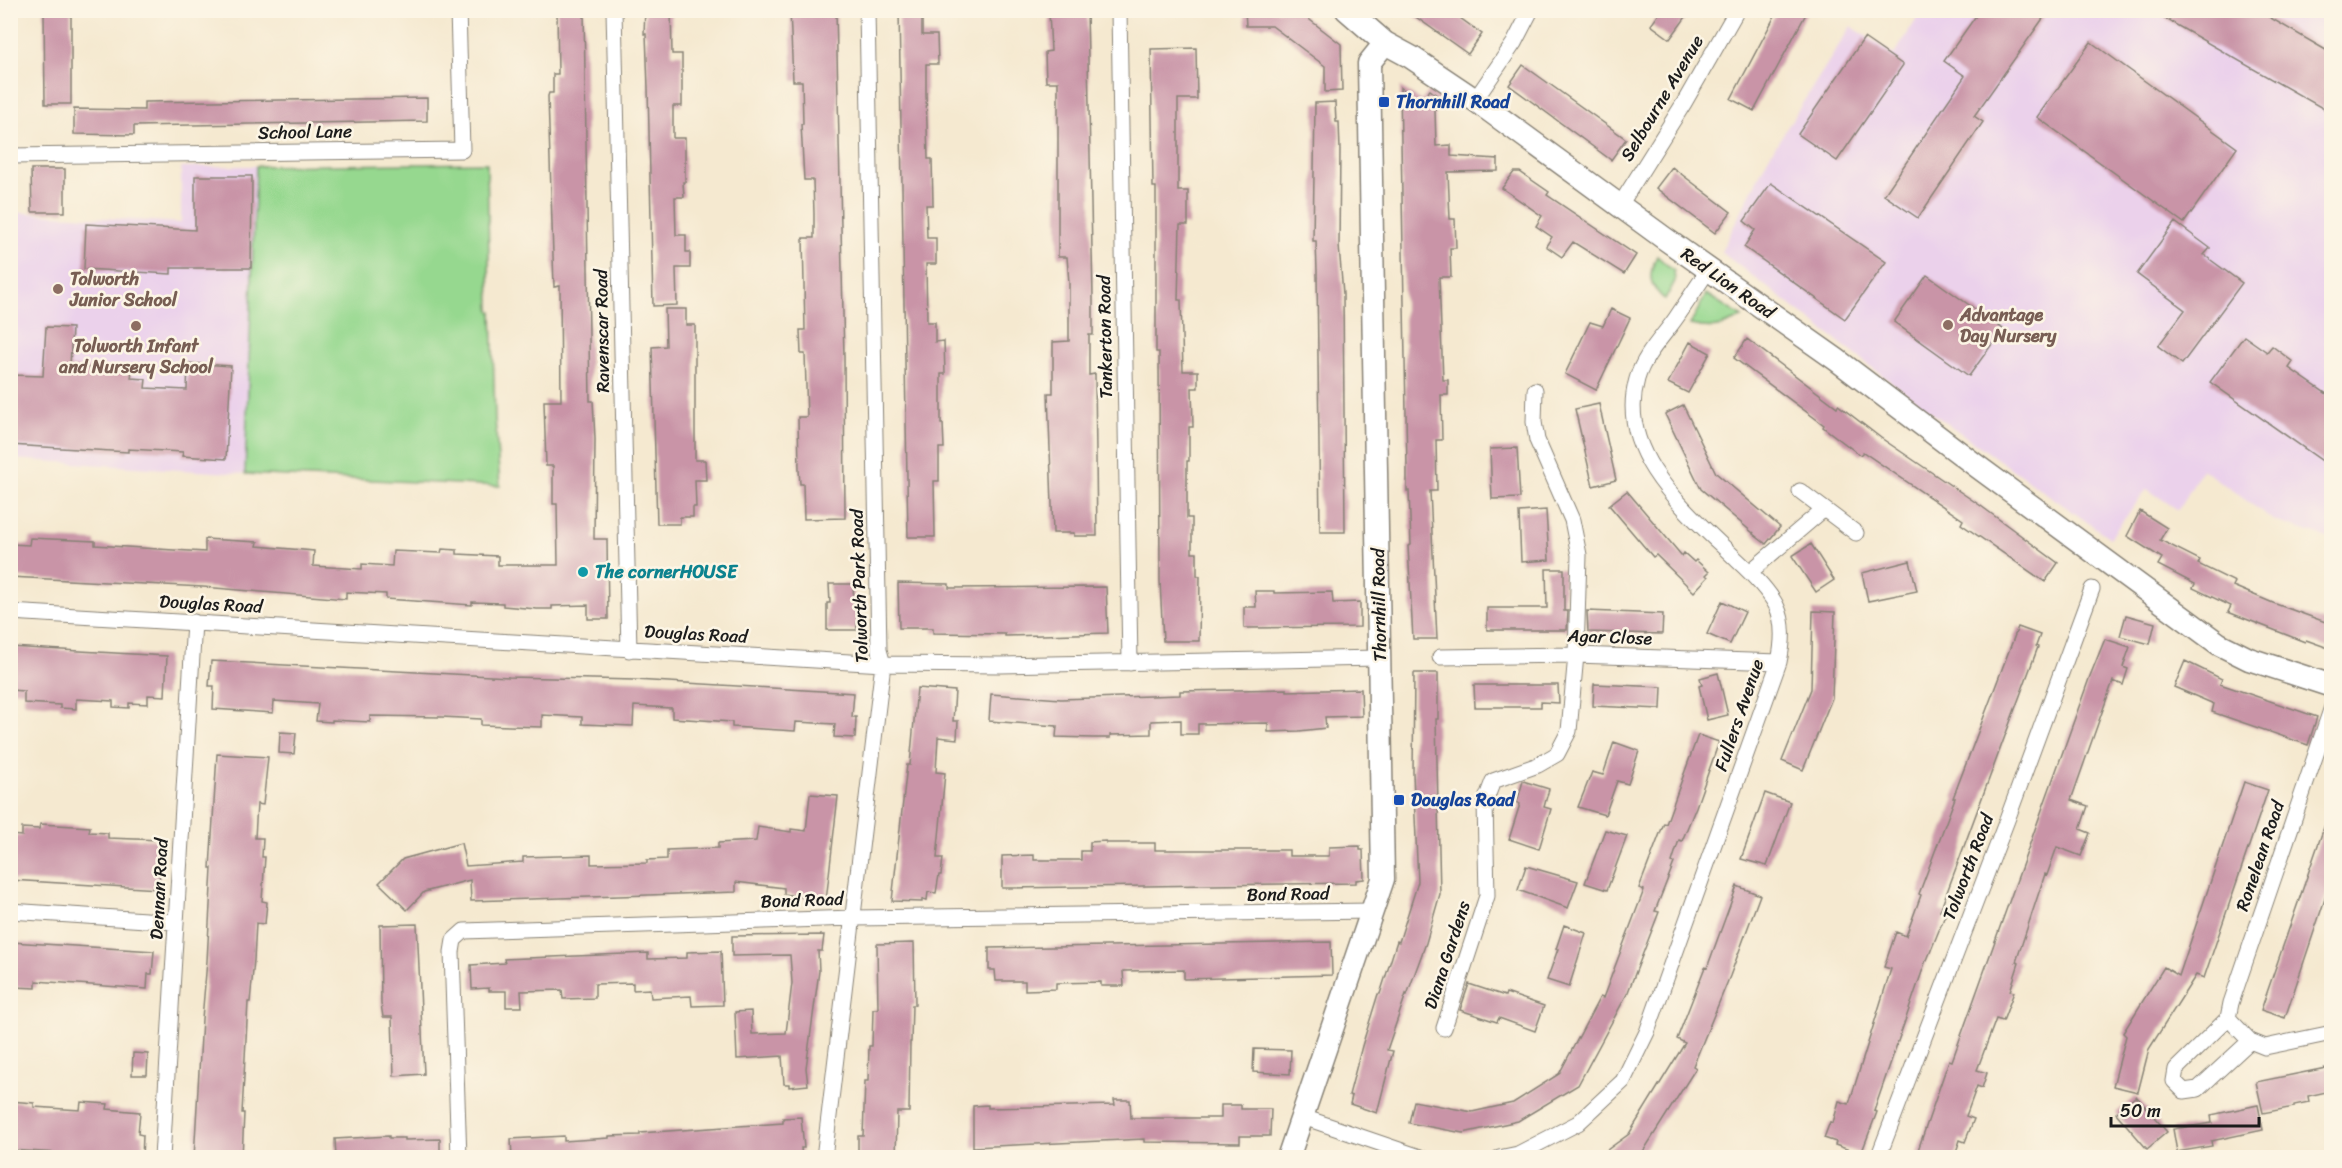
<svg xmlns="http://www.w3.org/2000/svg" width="2342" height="1168" viewBox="0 0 2342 1168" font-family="Sriracha,sans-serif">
<rect width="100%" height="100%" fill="#fcf5e5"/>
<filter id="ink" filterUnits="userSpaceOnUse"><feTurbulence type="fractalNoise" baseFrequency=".0167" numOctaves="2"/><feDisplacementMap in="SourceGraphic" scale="12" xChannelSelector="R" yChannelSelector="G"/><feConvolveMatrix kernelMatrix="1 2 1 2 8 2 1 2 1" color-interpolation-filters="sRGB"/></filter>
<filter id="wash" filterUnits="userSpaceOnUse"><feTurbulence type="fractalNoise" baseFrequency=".008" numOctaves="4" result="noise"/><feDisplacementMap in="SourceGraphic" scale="24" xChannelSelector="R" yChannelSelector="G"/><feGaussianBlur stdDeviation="1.35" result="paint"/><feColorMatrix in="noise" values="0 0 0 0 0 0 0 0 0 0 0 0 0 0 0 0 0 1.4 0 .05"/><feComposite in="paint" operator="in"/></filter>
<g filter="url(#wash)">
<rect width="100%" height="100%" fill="#f5e9d0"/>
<path fill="#ebd1eb" d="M1922,11H2331V539L2275,521L2202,469L2178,510L2147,489L2110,538L1928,410L1721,252L1768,158L1851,26L1894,55Z
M256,166L245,474L11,459L10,212L181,223V167Z"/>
<path fill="#96d88f" stroke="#597a56" stroke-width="1.5" d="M487,163L490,311L492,312L495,418L500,486L245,474L256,166Z
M1657,256L1674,271L1675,281L1665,300C1649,285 1647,276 1657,256Z
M1706,294L1742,317C1721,328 1713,330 1690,325Z"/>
<g id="blocks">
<path fill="#c994a7" d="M44,10H71V104H45Z
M557,10H584L590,401H593L595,439L594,539H607L608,619H588V605L552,606V609H537L503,606V603L472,602V605L386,599V594L346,592V599L203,587L10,577V544L29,545L30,538L95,541V545L205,552V539L258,542L257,546L314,551L313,566L362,569V564L392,566L393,551L441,553L442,549L457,550V554L498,556V565H558L557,504H553V466H546L544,401H561L560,286L554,287L548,96L549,93H553V74H558Z
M645,10H671L672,54H682V106H673V138H685V182H683L684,197H675L676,235H686V252H690V268H676L677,305L653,306L648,88L646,34H644Z
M790,10H836L844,357L845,518L804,519L803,484H800L799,470L798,417H807L805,354H801L800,330H805L803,238H814V214L813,180H804L801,124H803L802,81H793Z
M899,10H922V35H937L938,64H926V94L928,159H932L933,205H926L927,238H936V264H926L927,322H935V342L944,341L945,374H941V424H943L944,448H939V481H934L935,537H908Z
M1245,10H1297L1341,44L1342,91L1325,92V66L1272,26H1246Z
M1406,10H1449L1482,34L1468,54Z
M1662,10H1691L1670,39L1651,25Z
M1778,10H1808L1754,111L1731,99Z
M1980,10H2049L1974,116L1983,122L1918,218L1884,195L1965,76L1944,61Z
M2150,10H2257L2331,53V113Z
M1087,11L1093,298V335H1089V375L1095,374L1097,536H1074V533H1053L1048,393H1053V342L1069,341V283L1067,257H1058V82H1046L1045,52L1051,51L1049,12Z
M1864,38L1903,65L1837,161L1798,134Z
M2091,42L2237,148L2184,223L2037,117Z
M1196,48L1197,99H1178V191H1188V225H1180L1178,300H1181L1183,371H1198V388H1192L1193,427H1189V461H1187V518H1192V553H1197V576H1200L1199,641H1163L1160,581L1159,352H1156V187H1153L1151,49Z
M1523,65L1626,139L1611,160L1509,85Z
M1400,87L1421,101L1430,90L1443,100L1435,110L1436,146L1451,145V156L1498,159V171L1448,172L1450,219H1455L1456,248H1450L1451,277H1439L1443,380H1448V395H1441L1442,440H1436L1437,491H1430L1437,639H1413L1408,546L1411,545L1409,491H1407V468Z
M427,98V121L134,126V135L74,134V109L144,110V102Z
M1335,102L1336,122H1339L1340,150L1339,246L1343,294L1345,532H1320L1317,271L1316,241H1313L1315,103Z
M1672,167L1731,212L1715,233L1656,188Z
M31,169H65V212H32Z
M1514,172H1520L1549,192L1547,195L1636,255L1624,274L1573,242L1562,257L1546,246L1552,237L1536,226L1542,216L1502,188Z
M195,176H252L251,268H171V274L84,269L86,224L195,230Z
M1771,183L1886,262L1845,319L1744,247L1755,230L1744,221Z
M2175,222L2210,248L2204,255L2242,283L2182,364L2158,346L2185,310L2137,274Z
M1927,275L2003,329L1969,376L1894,322Z
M665,309H686V325H695V460H705L706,480H695L696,507H693V517H680V524H657L652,347L666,346Z
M1611,309L1630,318L1596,390L1565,374L1590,322L1603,326Z
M46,327L72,328L70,367L132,370L131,378L146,379L145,388L187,390L188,363L231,366L226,459L182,456L183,452L128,449V452L10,445V375L43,376Z
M2244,336L2267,352L2272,346L2293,362L2289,368L2331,397V467L2210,382Z
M1747,339L1837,407L1838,405L1881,438L1981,506L2058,563L2045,582L1961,524L1963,520L1863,452L1860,455L1823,427L1824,425L1734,358Z
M1690,342L1710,353L1688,393L1668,383Z
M1599,404L1616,480L1593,486L1575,409Z
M1683,405L1716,473L1780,527L1766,544L1753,534L1754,532L1753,533L1701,489L1665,414Z
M1517,448L1520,498L1492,499L1490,449Z
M1627,491L1682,556L1684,553L1694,562L1696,560L1709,572L1706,575L1708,577L1694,592L1656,555L1653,557L1609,505Z
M1546,510L1549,560L1521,562L1519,512Z
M2140,511L2167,528L2160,540L2200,560L2198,564L2235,582L2233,586L2273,603L2331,624V649L2306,640L2305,642L2228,612L2231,606L2193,588L2195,584L2158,565L2162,558L2127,536Z
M1811,544L1834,580L1816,592L1792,556Z
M1910,561L1917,591L1868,601L1862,573Z
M1546,569H1564V611H1568L1567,630H1487V608H1547Z
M898,583L949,584V588L1106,587L1108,633L1005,636V634L933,633V628H899Z
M829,584H853L854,603H857V630H827V603H830Z
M1255,591H1274V593L1332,592L1333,603L1360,602V627L1244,628V607H1256Z
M1722,601L1745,612L1730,644L1707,634Z
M1587,611L1663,614L1662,634L1588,632Z
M1813,611L1835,612L1832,698L1803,770L1782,761L1811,689Z
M2126,615L2155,623L2150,644L2120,636Z
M2018,627L2040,635L2036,646L2038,647L1940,911L1946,913L1927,960H1926L1874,1111L1877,1112L1861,1154L1835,1145L1836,1142L1824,1138L1830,1122L1833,1123L1839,1101L1849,1104L1891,969L1884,967L1896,932L1906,936L1921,895L1919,894L1955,798H1953Z
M2105,639L2130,647L2123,667L2128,669L2123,685L2113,681L2071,800L2088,806L2080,829L2090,833L2081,856L2057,847L2047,875L2045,874L2016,962L2019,963L2010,991L2014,992L2003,1021L1996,1019L1977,1070L1987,1073L1982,1088L1977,1086L1966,1116L1974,1119L1965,1142L1960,1140L1954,1158H1930L1917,1153L1949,1060L1952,1061L2090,676Z
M10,647L167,656L165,696L148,695V704L129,703V708L113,707V701L76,699V709L60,708V705L24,703V691L10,690Z
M211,661L509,677L635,680L854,693L852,717H856L855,738L834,737L835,724L796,722L795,731L732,727V722L672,718V708L634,706L633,726L582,724V717L542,715V727L481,725V719L442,717L370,716V722L332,720V722L316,721L318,704L274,701L273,713L213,709L214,686H209Z
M2185,661L2222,679L2220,684L2317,717L2308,745L2212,712L2214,704L2174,687Z
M1414,673H1438V719H1436L1440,894L1426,943L1407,995L1406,994L1387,1050L1393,1051L1377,1113L1350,1104L1352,1096L1349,1095L1362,1046L1378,994H1380L1397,941L1399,942L1418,882L1413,773Z
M1718,673L1728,715L1707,720L1699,686L1702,685L1700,678Z
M1594,684L1662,687L1661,709L1593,706Z
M1474,685H1558L1559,703L1541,702V707H1475Z
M917,688L955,691L953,721H958L957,739L938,737L936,772L945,773L937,858H943L941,875H939L936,893L928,892L927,900L922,899V902L892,901L907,765H910Z
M1287,689V691L1361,689L1362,716L1325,717L1326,728L1299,731L1268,732V723L1198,724V734H1181V720L1151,721V734L1110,735V738H1093L1056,737L1057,726L989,721L991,694L1061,699L1180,695V691Z
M280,732L296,733L294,754L279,753Z
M1698,735L1719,742L1696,807L1682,841L1679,840L1672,862L1674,863L1655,911L1659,912L1628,992L1578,1085L1518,1121L1463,1133L1409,1123L1414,1101L1472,1112L1513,1103L1559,1074L1600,997L1603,998L1644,890L1639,888L1664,823L1666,824Z
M1614,742L1639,751L1628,784L1617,781L1605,815L1578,807L1592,772L1603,775Z
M217,754L268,757L263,805L257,804L255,838H263L262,857H265L262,901L267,902L265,924L256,923L254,960L250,1002H248L242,1113H244L242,1158H194L202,1019L207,961L212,868H210Z
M1523,781L1549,789L1544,807L1551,809L1539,849L1509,839L1520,804L1517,802Z
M2244,782L2268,790L2204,978L2196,975L2149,1049L2138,1092L2113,1086L2126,1036L2123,1033L2164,967L2179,976Z
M1765,793L1790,802L1767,866L1741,859Z
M810,794L838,796L826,901L784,894V888L736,882V892L471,901L470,880L424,892L407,910L379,883L403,859L461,843L466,866L523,862V857L591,855V864L647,863V860L667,859V850L718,848V843L756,841L758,827L791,832V829L806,831Z
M2329,813H2331V881L2285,1018L2261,1010Z
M40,824L90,827L89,832L108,833V838L161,840L159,889L10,880V835L22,836V828L39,829Z
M1605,830L1627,836L1607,890L1585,883Z
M1106,841V843H1155V850H1289V856H1329V847L1360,846V850H1363L1364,879L1356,880V883L1002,888V856L1034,855V860H1081V851H1090V842Z
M1526,866L1578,881L1568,908L1518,890Z
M1737,886L1760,895L1730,976L1693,1066L1696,1068L1639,1158H1596L1629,1134L1685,1043L1677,1039L1705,967L1707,968Z
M417,924L424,1074L394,1076L392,1017H383L381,1004L380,925Z
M1564,925L1586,933L1569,987L1547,980L1558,949H1556Z
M824,935L822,951H818L819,971L806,1068L808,1085L789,1087V1084H784L782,1056L737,1059L735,1012L751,1011L752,1034L786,1033L792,983L790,955L732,956V936Z
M11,942L154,951L152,974H148L147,989L36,981V988L14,987L15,967H10Z
M1331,942L1332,975L1184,979V970L1123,971L1124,986H1101V982L1056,983V989L1025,990V981H996L995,970H989V948Z
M914,943L915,1005H912L911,1042H910L909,1112H897L896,1158H858V1136H863L865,1081H868L869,1046H872L873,1009H878L877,944Z
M721,951L723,1005L692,1006L691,996L651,998L650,989L633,990V983L595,984V998L563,999L562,990L521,991L522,1007H506V991H489V988L472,989L471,965L505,963L504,959L648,953V959L687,958V952Z
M1469,984L1505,996L1506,993L1544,1006L1535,1031L1499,1018L1497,1022L1460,1010Z
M1254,1049L1291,1050L1290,1074L1253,1072Z
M133,1053L148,1054L147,1075H132Z
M2331,1067V1091L2308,1096L2309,1102L2294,1105V1107L2263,1113L2256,1082Z
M2136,1096L2167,1132L2147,1149L2116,1113Z
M1114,1100H1130L1131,1118H1221V1105H1241V1109H1271L1270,1136H1240V1143L1144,1142V1139L973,1147V1106L988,1105V1108L1115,1105Z
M10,1101L34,1103V1107L80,1110L81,1102L108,1104L107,1109L140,1112L138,1134L143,1135L142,1158L10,1150Z
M2258,1105L2263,1130L2211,1141L2212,1146L2177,1152L2173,1129L2212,1123L2211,1115Z
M801,1117L804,1148H801L802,1158H512L511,1139L564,1136V1141L609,1138V1136L640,1135V1133L783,1123V1118Z
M389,1136V1138H405V1140L440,1139V1158H336L335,1139Z"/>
</g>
</g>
<g filter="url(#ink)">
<use href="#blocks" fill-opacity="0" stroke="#888276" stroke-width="1.5"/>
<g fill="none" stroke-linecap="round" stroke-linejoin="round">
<g stroke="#888276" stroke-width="17">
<path id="street" d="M614,10L629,650
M1119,10L1130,663
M1475,100L1514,43L1531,10
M10,156L462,150L458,10
M1620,205L1684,103L1737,10
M1800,491L1856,533
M1750,572L1824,509
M10,612L883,664L1001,665L1379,658
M1440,657L1576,655L1779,662
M2332,707L2231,1003L2228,1018L2250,1041L2265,1047L2332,1033
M10,911L176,922
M2228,1018L2176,1069L2174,1081L2184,1091L2198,1089L2250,1041
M1444,1028L1487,896L1485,802L1493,781L1538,765L1557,754L1569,731L1576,655L1579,555L1572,520L1537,440L1534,422L1535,390
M1303,1117L1423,1158
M162,1158L194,622
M459,1158L452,952L454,940L464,931L853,918L1373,911
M824,1158L883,664L879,650L867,10
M1499,1158L1518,1154L1578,1123L1623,1081L1647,1032L1779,662C1783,643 1785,623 1776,605C1768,590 1749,571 1737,560C1689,513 1615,455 1637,379C1644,355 1662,338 1676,318C1687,302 1698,285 1709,269
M1878,1158L2007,820L2092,589"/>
</g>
<g stroke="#888276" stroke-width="25">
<path id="secondary" d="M1347,10L1385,43L1411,57L1475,100L1664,238L1837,360L1974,464L2219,644L2249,659L2332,686
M1288,1158L1383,879L1369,63L1385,43"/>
</g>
<use href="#street" stroke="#fff" stroke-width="15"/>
<use href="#secondary" stroke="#fff" stroke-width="22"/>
</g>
</g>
<g fill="#1a4fb4" stroke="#fcf5e5" stroke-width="2">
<rect x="1378" y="96" width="12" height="12" rx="3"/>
<rect x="1393" y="794" width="12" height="12" rx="3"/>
</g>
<g fill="#8d6e63" stroke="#fcf5e5" stroke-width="2">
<circle cx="58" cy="289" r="6"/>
<circle cx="1948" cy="325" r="6"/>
<circle cx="136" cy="326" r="6"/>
</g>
<circle fill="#0f9aa8" stroke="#fcf5e5" stroke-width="2" cx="583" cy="572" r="6"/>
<g text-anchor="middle" stroke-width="5" stroke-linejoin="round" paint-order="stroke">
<g font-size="18" fill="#1c1c1c" stroke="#fcf5e5">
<text transform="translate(1662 98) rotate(-59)" y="6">Selbourne Avenue</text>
<text transform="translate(305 132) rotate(-1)" y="6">School Lane</text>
<text transform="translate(1728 283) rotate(35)" y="6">Red Lion Road</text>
<text transform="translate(602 331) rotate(-91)" y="6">Ravenscar Road</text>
<text transform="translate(1105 337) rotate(-91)" y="6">Tankerton Road</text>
<text transform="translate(859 586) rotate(-92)" y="6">Tolworth Park Road</text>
<text transform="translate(211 604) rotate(3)" y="6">Douglas Road</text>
<text transform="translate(1379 605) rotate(-91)" y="6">Thornhill Road</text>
<text transform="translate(696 634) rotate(3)" y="6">Douglas Road</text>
<text transform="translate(1610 637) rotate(2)" y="6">Agar Close</text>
<text transform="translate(1739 715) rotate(-71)" y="6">Fullers Avenue</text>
<text transform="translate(2260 856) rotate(-71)" y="6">Ronelean Road</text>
<text transform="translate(1968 867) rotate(-69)" y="6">Tolworth Road</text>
<text transform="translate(159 889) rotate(-87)" y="6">Dennan Road</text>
<text transform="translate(1288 894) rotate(-1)" y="6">Bond Road</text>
<text transform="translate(802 900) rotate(-2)" y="6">Bond Road</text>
<text transform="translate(1447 955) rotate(-72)" y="6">Diana Gardens</text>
</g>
<g font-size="18" font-weight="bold" fill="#164399" stroke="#fcf5e5" text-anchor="start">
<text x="1396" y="108">Thornhill Road</text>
<text x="1411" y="806">Douglas Road</text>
</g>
<g font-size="18" font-weight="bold" fill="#785e54" stroke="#fcf5e5" text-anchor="start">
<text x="70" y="285">Tolworth<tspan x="70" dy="21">Junior School</tspan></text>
<text x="1960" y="321">Advantage<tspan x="1960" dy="21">Day Nursery</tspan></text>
<text x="136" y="352" text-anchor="middle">Tolworth Infant<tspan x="136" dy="21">and Nursery School</tspan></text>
</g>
<g font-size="18" font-weight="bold" fill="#0d838f" stroke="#fcf5e5" text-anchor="start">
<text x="595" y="578">The cornerHOUSE</text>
</g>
</g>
<rect width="2342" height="1168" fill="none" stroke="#fcf5e5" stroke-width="36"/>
<path d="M2111 1117v9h148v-9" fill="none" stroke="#1c1c1c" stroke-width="3"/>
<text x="2120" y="1117" font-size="18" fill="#1c1c1c" stroke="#fcf5e5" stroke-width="4.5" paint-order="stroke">50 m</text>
</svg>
